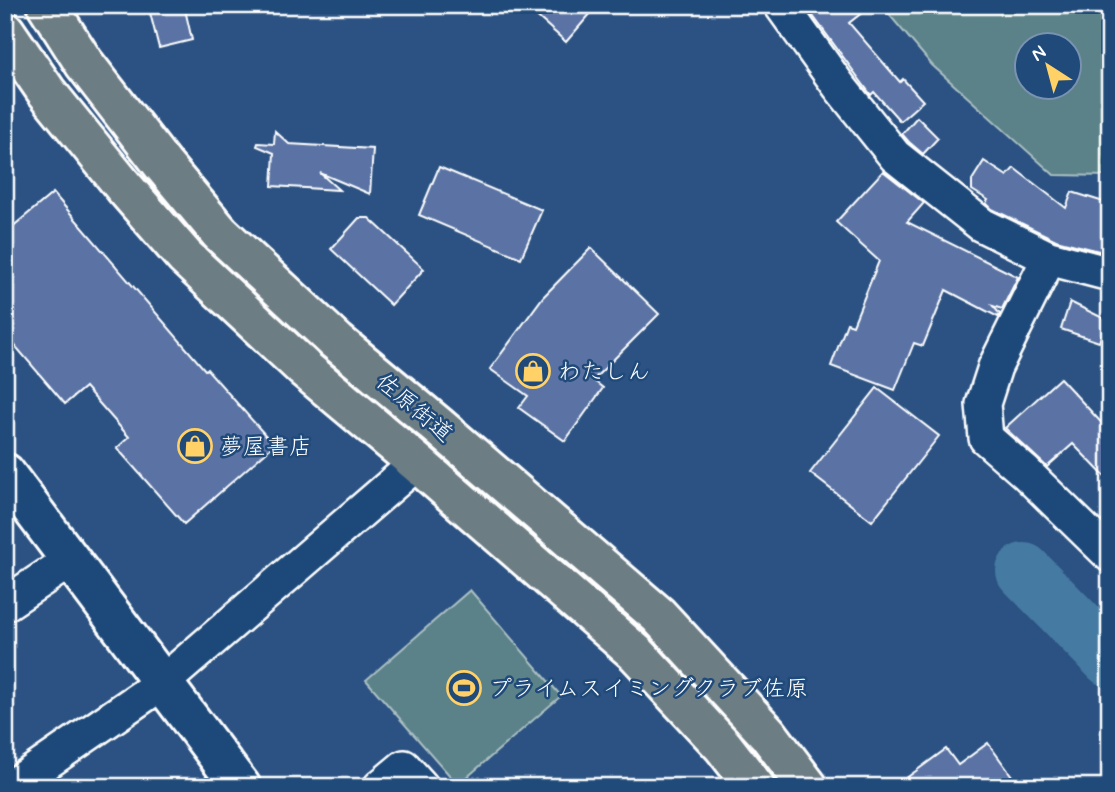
<svg xmlns="http://www.w3.org/2000/svg" width="1115" height="792" viewBox="0 0 1115 792" font-family="Mynerve,'Klee One',sans-serif">
<rect width="100%" height="100%" fill="#2b5282"/>
<filter id="ink" filterUnits="userSpaceOnUse"><feTurbulence type="fractalNoise" baseFrequency=".0143" numOctaves="2"/><feDisplacementMap in="SourceGraphic" scale="14" xChannelSelector="R" yChannelSelector="G"/><feConvolveMatrix kernelMatrix="1 2 1 2 8 2 1 2 1" color-interpolation-filters="sRGB"/></filter>
<g filter="url(#ink)">
<path fill="#5a8288" stroke="#acc0c4" stroke-width="2" fill-rule="evenodd" d="M881,5H1110V176L1054,175L932,65ZM1028,46H1070V88H1028Z
M470,590L561,696L458,785L366,680Z"/>
<g fill="none" stroke-linecap="round" stroke-linejoin="round">
<path stroke="#447aa2" stroke-width="56" d="M1024,571L1110,659"/>
</g>
<path fill="#5a73a4" stroke="#fff" stroke-width="2" d="M148,5H184L192,40L159,48Z
M524,5H598L566,42Z
M805,5H872L849,23L900,82L903,79L923,101L900,121L874,92L871,95Z
M917,117L938,138L923,154L909,142L902,134Z
M275,131L289,144L373,149L370,194L320,173L339,190L272,186L274,153L257,146L258,143L274,144Z
M984,161L1007,176L1014,168L1066,208L1072,192L1110,204V233L1103,252L1056,240L992,209L986,203L988,200L972,190V180Z
M439,167L542,210L521,258L419,215Z
M883,171L924,203L907,222L1018,277L1002,309L993,306L1000,314L998,317L946,290L923,346L914,343L895,390L831,366L847,323L853,325L879,261L836,222Z
M53,193L205,370L207,369L274,445L184,524L117,448L129,437L85,387L65,404L5,334V233Z
M359,218H369L424,269L391,305L331,249Z
M591,248L659,314L593,380L603,388L565,441L519,408L528,396L490,369L543,297Z
M1070,302L1107,320L1099,342L1061,329Z
M1060,378L1110,432V482L1073,444L1047,467L1005,428Z
M877,388L939,436L872,521L810,473Z
M988,743L1020,787H894L946,749L958,765Z"/>
<g fill="none" stroke-linecap="round" stroke-linejoin="round">
<g stroke="#fff" stroke-width="38">
<path id="minor" d="M781,5L839,86L895,156L982,225L1049,258L1110,274
M1049,258L995,367L983,404L986,438L1026,473L1110,555
M5,604L71,560
M11,787L162,683L417,463
M380,787L404,767L422,787"/>
</g>
<g stroke="#fff" stroke-width="44">
<path id="tertiary" d="M5,473L241,787"/>
</g>
<g stroke="#fff" stroke-width="44">
<path id="trunk" d="M47,5L84,63L163,165L220,233L337,342L438,426L658,615L768,734L808,787
M5,31L46,91L124,187L185,257L306,370L417,463L637,654L723,746L755,787"/>
</g>
<use href="#minor" stroke="#1f4a7a" stroke-width="33"/>
<use href="#tertiary" stroke="#1f4a7a" stroke-width="38"/>
<use href="#trunk" stroke="#6d7d84" stroke-width="38"/>
</g>
</g>
<defs>
<g id="shop-ring" transform="scale(1.75)"><circle r="9.5" fill="#1f4a7a" stroke="#ffd166" stroke-width="1.5"/><path d="M-5-2.5h2.3a2.7 3.5 0 0 1 5.4 0H5L5.5 6h-11ZM-1.5-2.5h3a1.5 2.3 0 0 0-3 0Z" fill="#ffd166"/></g>
<g id="stadium-ring" transform="scale(1.75)"><circle r="9.5" fill="#1f4a7a" stroke="#ffd166" stroke-width="1.5"/><path d="M0-5a6.5 5 0 1 0 0 10a6.5 5 0 1 0 0-10ZM-3.5-1.8h7v3.6h-7Z" fill="#ffd166"/></g>
</defs>
<g fill-rule="evenodd">
<use href="#shop-ring" x="533" y="371"/>
<use href="#shop-ring" x="195" y="446"/>
<use href="#stadium-ring" x="464" y="688"/>
</g>
<g text-anchor="middle" stroke-width="5" stroke-linejoin="round" paint-order="stroke">
<g font-size="23" fill="#fff" stroke="#1f4a7a" text-anchor="start">
<text x="558" y="379">わたしん</text>
<text x="220" y="454">夢屋書店</text>
<text x="489" y="696">プライムスイミングクラブ佐原</text>
</g>
<g font-size="23" fill="#fff" stroke="#1f4a7a">
<text transform="translate(415 407) rotate(40)" y="8">佐原街道</text>
</g>
</g>
<rect width="1115" height="792" fill="none" stroke="#1f4a7a" stroke-width="28"/>
<rect x="14" y="14" width="1087" height="764" fill="none" stroke="#fff" stroke-width="2.5" filter="url(#ink)"/>
<g transform="translate(1048 66) rotate(324)"><circle r="33" fill="#1f4a7a" stroke="#7992af" stroke-width="2"/>
<path d="M0-5L12 26L0 18L-12 26Z" fill="#ffd166"/>
<text y="-10" font-size="19" font-weight="bold" text-anchor="middle" fill="#ffffff">N</text>
</g>
</svg>
